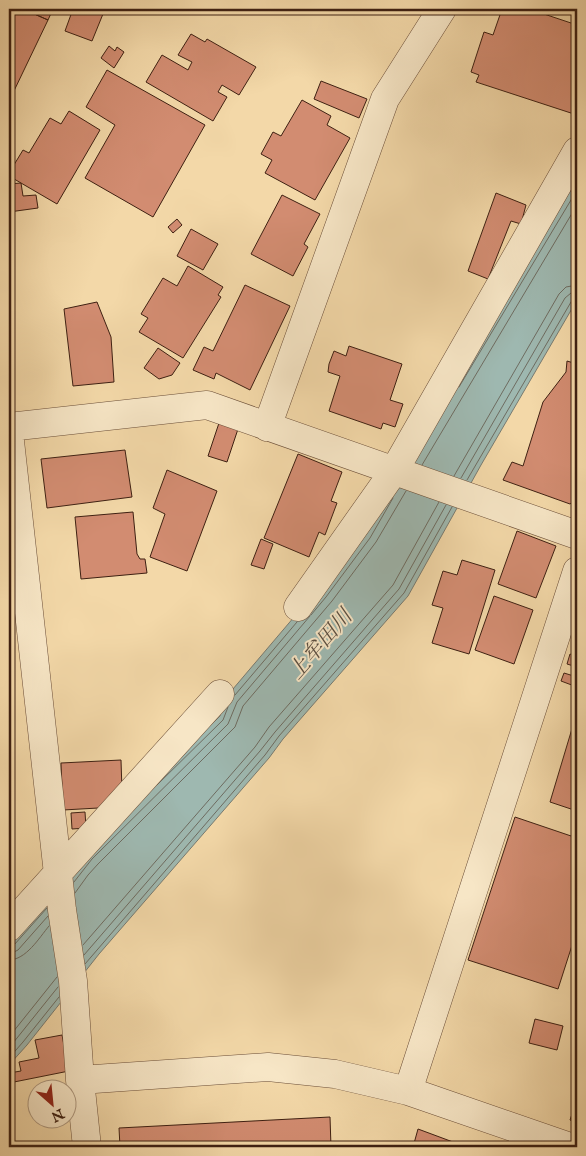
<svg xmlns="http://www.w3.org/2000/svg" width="586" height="1156" viewBox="0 0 586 1156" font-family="'IM FELL English','Noto Serif JP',serif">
<rect width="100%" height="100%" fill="#f3d8a8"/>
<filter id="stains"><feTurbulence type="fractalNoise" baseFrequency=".004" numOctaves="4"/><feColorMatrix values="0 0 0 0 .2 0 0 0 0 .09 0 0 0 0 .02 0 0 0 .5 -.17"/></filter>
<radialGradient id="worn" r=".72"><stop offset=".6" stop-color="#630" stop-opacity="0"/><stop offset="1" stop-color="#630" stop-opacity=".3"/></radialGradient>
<path fill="#9eb8b0" stroke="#787b71" d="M577,168V300L481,465L408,596L283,739L269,758L99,954L27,1045L9,1065V944L47,900L84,851L220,716L227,696L317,590Z"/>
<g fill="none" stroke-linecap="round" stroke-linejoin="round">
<path stroke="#6e6c61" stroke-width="1" d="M459,387L577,190
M422,465L577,205
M454,476L559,294L566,287L577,285
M461,478L565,298L571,293L577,292
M467,480L571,302L573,299H577
M311,615L326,597L370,538L393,498
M235,695L297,622
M157,785L223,720L228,707
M74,882L92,859L228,724L237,702L310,616
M75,893L88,875L98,864L235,727L243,706L332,601L376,542L406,491
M83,945L255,747L269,727L393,585L439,502
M9,947L14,945L47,908
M9,953L14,952L18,950L48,916
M84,955L260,751L275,732L399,589L446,505
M9,960C26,960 39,938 49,926
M85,964L265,755L279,736L404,593L452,507
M9,1037L57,977
M9,1048L58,987
M9,1058L23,1042L59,997"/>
</g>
<path fill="#d28c71" stroke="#3e2012" d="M9,9H23L48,20L12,95L9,93Z
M23,9H53L48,20Z
M73,9H105L92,41L65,31Z
M502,9H529L577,25V115L476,82L479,75L471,72L484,32L493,35Z
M191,34L205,42L207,39L256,67L239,95L222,85L218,92L227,97L213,121L146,82L162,55L188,70L192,62L178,55Z
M109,46L115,51L117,47L124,52L114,68L101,58Z
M107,70L205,125L153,217L85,178L115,125L86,107Z
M321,81L367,99L359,118L314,99Z
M302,100L331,116L327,125L350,138L315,200L265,173L272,160L261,154L273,132L281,136Z
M69,111L100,130L57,204L9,176V173L23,150L29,153L50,118L61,124Z
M21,183L23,196L36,195L38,208L9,212V184Z
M496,193L526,205L521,224L511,221L488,279L468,271Z
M282,195L320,214L304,244L308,247L293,276L251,254Z
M177,219L182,225L173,233L168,227Z
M191,229L218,244L203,270L177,256Z
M188,266L223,287L218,295L221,297L183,358L139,332L148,318L141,314L163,278L177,286Z
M245,285L290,306L250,390L216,373L214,379L193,370L204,347L213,351Z
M97,302L111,337L114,382L73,386L64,309Z
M349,346L402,364L390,400L403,404L395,427L383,423L381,429L329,411L340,376L328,372L329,364L334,351L346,356Z
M158,348L180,363L172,375L159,379L144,368Z
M567,361L577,364V499L570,504L503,480L512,462L523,466L543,402L566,372Z
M221,417L240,423L227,462L208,456Z
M125,450L132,497L47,508L41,459Z
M298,454L342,472L331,501L337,503L325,535L319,532L309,557L264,538Z
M167,470L217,491L187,571L150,557L165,514L153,508Z
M133,512L137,554L140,559H145L147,573L81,579L75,517Z
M517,531L556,546L536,598L498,584Z
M261,539L273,544L264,569L251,565Z
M462,560L495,570L469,654L432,643L443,608L432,605L443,571L457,575Z
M494,596L533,610L514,664L475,650Z
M570,654L577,657V667L567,664Z
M564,673L577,677V687L561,681Z
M577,712V811L550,802Z
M121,760L122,791L116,807L63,810L61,763Z
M85,812L86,828L72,829L71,813Z
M515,817L577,838V933H576L558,989L468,960Z
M535,1019L563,1026L557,1050L529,1043Z
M62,1035L69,1071L9,1083V1073L21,1071L19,1062L39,1058L35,1040Z
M575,1105L577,1106V1123L570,1120Z
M330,1117L331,1147H120L119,1128Z
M418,1129L453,1142L451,1147H413Z"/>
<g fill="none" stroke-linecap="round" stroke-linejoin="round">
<g stroke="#6b4e38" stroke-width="29">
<path id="minor" d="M9,427L207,405L577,535
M267,427L385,99L442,9
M9,432L62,910L73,981L80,1080L87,1147
M298,607L394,471L577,151
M9,927L220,694
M80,1080L268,1067L335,1074L408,1091L570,1147
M408,1091L577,571"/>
</g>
<use href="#minor" stroke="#f7e6c6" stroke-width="28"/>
</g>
<g text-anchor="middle" stroke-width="4" stroke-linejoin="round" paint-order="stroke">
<g font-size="21" font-style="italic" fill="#5b4e41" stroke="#f7e6c6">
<text transform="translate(320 644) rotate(-49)" y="7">上牟田川</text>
</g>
</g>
<rect width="586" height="1156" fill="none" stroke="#f3d8a8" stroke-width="30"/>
<rect x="10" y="10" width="566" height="1136" fill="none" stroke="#3e2012" stroke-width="2.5"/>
<rect x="15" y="15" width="556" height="1126" fill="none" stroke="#3e2012"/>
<g transform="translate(52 1104) rotate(153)"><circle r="24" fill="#f7e6c6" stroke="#ad977e"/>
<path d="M0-4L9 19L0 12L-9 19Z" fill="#8f2418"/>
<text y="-8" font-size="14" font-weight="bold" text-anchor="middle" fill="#3e2012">N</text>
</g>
<rect width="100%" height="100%" filter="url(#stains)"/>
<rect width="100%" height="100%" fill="url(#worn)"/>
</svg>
